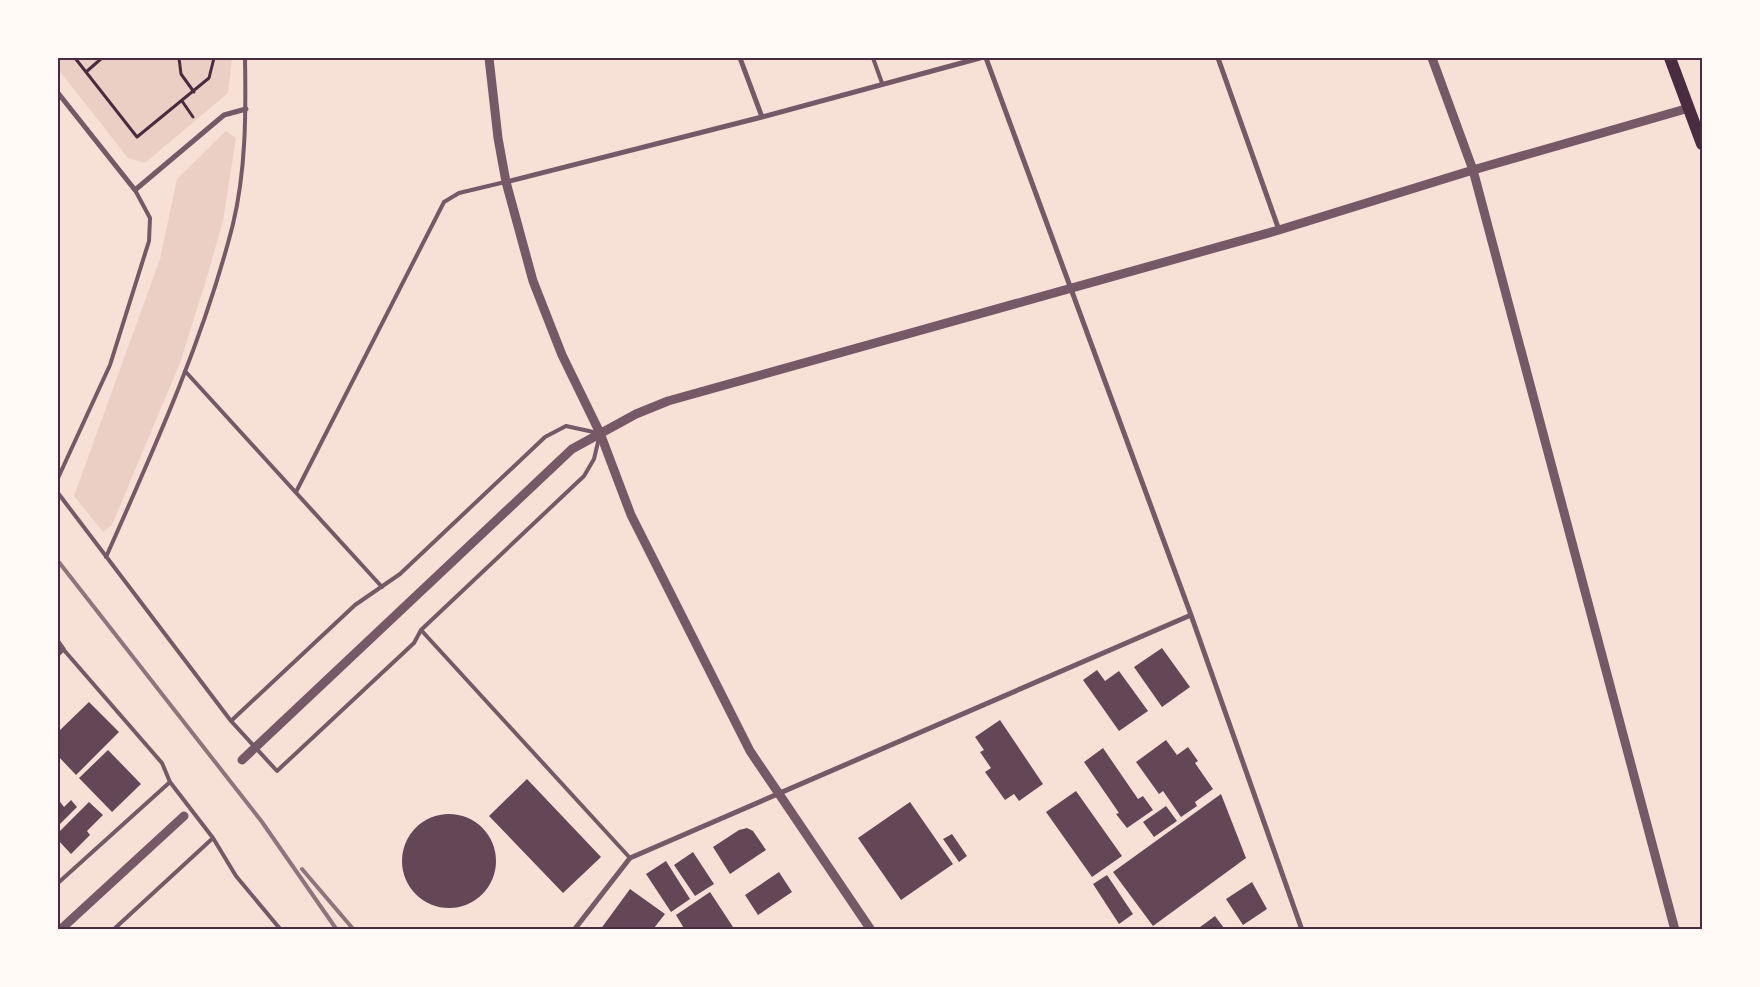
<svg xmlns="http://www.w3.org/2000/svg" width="1760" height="987" viewBox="0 0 1760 987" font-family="Figtree,sans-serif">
<rect width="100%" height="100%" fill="#f7e1d7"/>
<path fill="#ebcfc5" d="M58,58H232L228,93L145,163L128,158L58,69Z
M226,131L236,138L223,221L207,277L180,363L112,525L103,532L74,496L160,259L177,179Z"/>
<path fill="#644757" d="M1162,648L1190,687L1162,707L1134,667Z
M1097,670L1105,681L1119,671L1148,711L1119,731L1083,680Z
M89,702L119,732L76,775L58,756V732Z
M1000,720L1043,784L1019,801L1014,794L1005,800L985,772L991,768L980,752L984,750L975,737Z
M1166,740L1177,755L1188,747L1198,761L1195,763L1213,789L1195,802L1197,806L1181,817L1163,791L1159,794L1136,762Z
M1103,748L1138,799L1143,796L1153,810L1127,828L1116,814L1119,813L1084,762Z
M108,750L141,784L112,812L79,778Z
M527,779L601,857L563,893L489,816Z
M1076,791L1122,856L1092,877L1046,812Z
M1221,794L1246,858L1153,926L1113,872Z
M58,799L64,807L71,800L77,807L58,826Z
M89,802L103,815L87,831L90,835L71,854L58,840V833Z
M910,802L953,864L901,900L858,838Z
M1166,806L1177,821L1154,837L1143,822Z
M402 861a47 47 0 1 1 94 0a47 47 0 1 1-94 0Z
M747,828L753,831L766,850L730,874L713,847L739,830Z
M952,834L967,856L959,862L943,839Z
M693,852L714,884L695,896L674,865Z
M666,861L690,899L671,912L646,874Z
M779,872L792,892L758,915L745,895Z
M1107,875L1133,914L1119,924L1093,884Z
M1252,882L1267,909L1243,925L1226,899Z
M630,889L665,914L654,928L656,930H600Z
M710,892L735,930H685L676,915Z
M1215,916L1224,928L1196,930L1207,922Z"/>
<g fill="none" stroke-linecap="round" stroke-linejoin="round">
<path stroke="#4a2c40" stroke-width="3" d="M75,58L137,137L209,78L214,58
M179,58L181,74L194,92
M86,72L102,58
M182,101L193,117"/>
<path stroke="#755966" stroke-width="4" d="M873,58L882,83
M135,190L150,218L149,241L110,365L58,478V493L231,721L277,771L414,643L421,630L584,476L594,459L599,438
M185,371L382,587
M296,492L444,202L459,193L505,182
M106,557C154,449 204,339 233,224C246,170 246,113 245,58
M421,630L630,858
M63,649L162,763L170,782L213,838L236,876L281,930
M231,721L355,605L400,574L545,437L566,426L598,433
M58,883L170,782
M113,930L213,838"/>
<path stroke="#755966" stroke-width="5" d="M740,58L762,117
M986,58L1191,615L1302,930
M1218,58L1279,230
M58,93L135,190L224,115L246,109
M506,182L762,117L980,58
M58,642L63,649L58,654
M574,930L630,858L1191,615"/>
<path stroke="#755966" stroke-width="9" d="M489,58L498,138L506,182L533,281L562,355L600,433L631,515L750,751L871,930
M1432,58L1473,170L1675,930
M242,760L572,449L636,414L668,401L1279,230L1473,170L1689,108
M60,930L184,816"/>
<path stroke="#4a2c40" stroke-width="12" d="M1670,58L1702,144"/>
<path stroke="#8f747c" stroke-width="4" d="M58,561L262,822L337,930
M302,869L354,930"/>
</g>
<rect width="1760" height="987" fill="none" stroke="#fffaf5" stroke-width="118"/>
<rect x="59" y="59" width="1642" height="869" fill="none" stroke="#4a2c40" stroke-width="2"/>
</svg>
